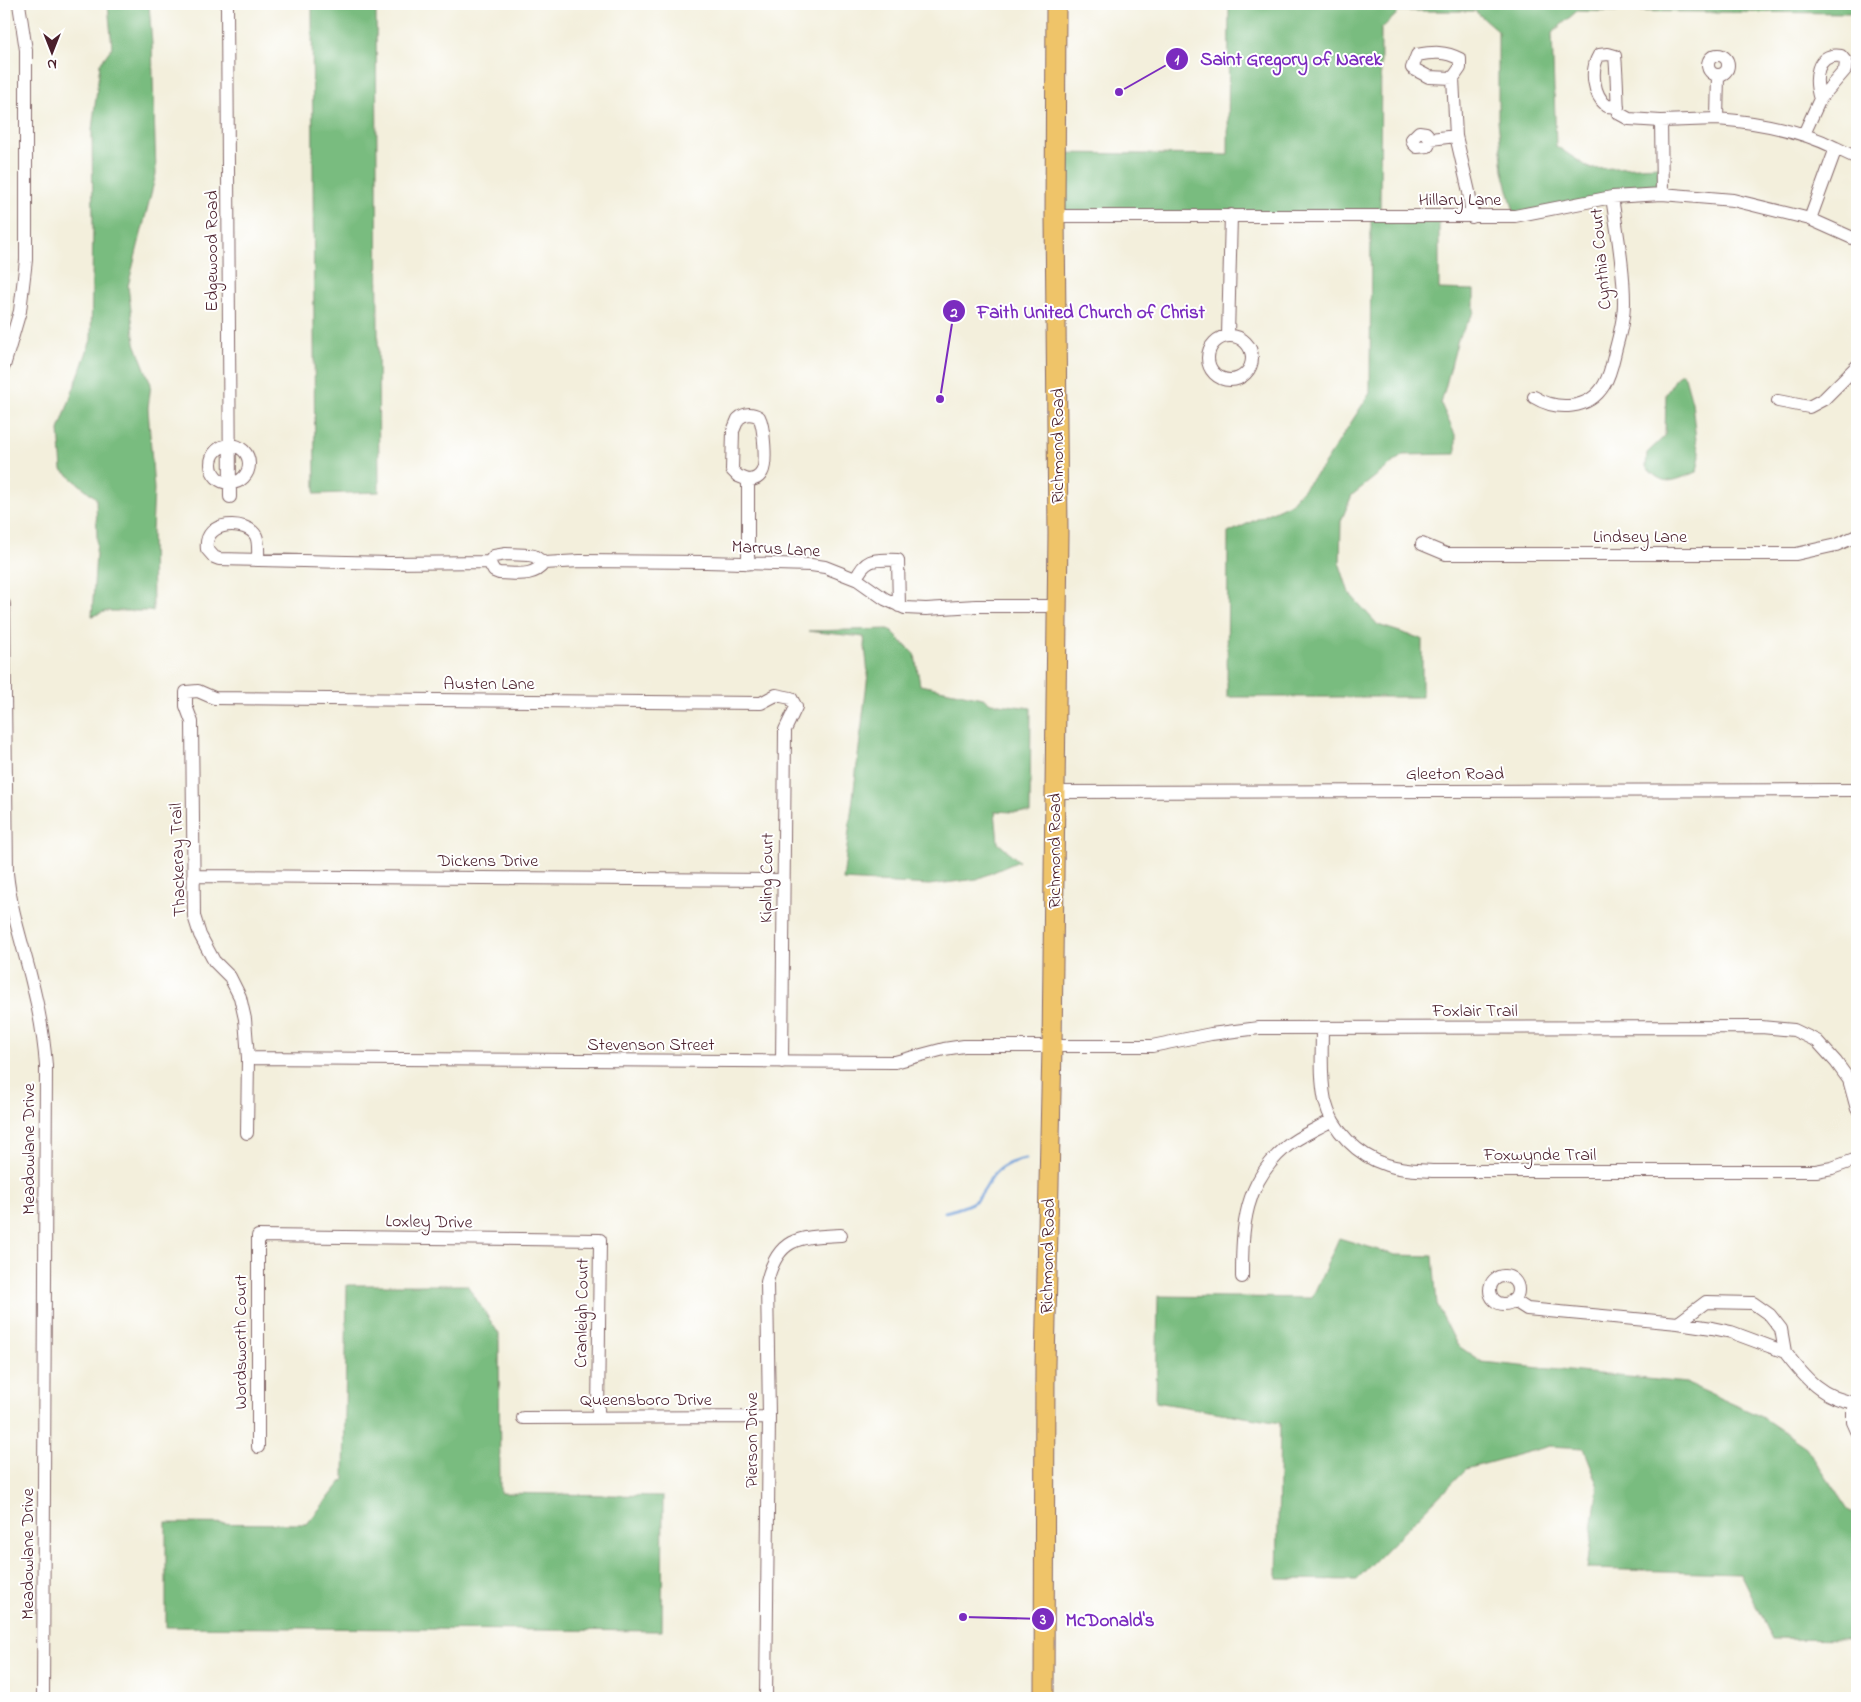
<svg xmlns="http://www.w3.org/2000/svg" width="1861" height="1702" viewBox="0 0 1861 1702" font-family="'Indie Flower',sans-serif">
<rect width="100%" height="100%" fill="#fff"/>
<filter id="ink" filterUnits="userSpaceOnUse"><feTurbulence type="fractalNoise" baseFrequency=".02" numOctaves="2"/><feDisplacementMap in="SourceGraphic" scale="10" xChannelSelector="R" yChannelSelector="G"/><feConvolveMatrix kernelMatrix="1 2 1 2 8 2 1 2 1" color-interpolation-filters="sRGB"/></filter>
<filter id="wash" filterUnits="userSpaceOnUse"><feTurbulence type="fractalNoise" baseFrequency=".0096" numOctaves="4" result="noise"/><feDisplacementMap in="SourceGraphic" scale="20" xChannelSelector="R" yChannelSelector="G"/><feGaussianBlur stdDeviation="1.12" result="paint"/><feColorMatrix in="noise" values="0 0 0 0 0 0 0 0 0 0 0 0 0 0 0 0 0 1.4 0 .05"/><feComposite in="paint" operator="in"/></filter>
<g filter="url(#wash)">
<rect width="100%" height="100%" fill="#f3efdc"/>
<path fill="#79bc7f" stroke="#626e55" d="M108,4H149L152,44L156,174L128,286L135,343L151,384L148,408L154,489L152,532L153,611H107L92,616L97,538L96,498L62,470L59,430L91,340L93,226L92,130L100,64L112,47Z
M312,4H376L379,492L315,494Z
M1229,4H1857V13L1577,11L1552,33L1556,146L1591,169L1661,166L1662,194L1515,216L1503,171L1498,120V31L1475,11H1400L1381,29L1380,217H1439V289L1474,290V312L1458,339L1441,404L1456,437V454L1403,455L1352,495L1341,521L1340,565L1349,593L1378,625L1422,639V697H1227L1228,533L1291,503L1323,466L1370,393L1371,217L1055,216V153L1228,155Z
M1682,373L1685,377L1692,402L1696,441L1700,455L1697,472C1672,481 1665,488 1646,467L1647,453L1665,436L1666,394L1678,375Z
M889,629L915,655L920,685L983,698L991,703L1031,708L1030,813L995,811L998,843L1019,861L977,879L929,885L843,880L868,674L864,637L808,631Z
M1339,1238L1395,1255L1433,1256L1437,1305L1457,1345L1482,1362L1686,1383L1762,1417L1806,1447L1848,1510L1857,1516V1640L1772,1639L1740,1573L1587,1569L1598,1484L1584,1448L1550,1446L1466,1469L1356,1580L1277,1579L1280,1423L1156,1402L1158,1296L1312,1298Z
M347,1285H467L499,1334L500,1493L663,1496L662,1631L166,1627V1523L307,1524L344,1479Z"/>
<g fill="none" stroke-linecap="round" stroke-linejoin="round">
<path stroke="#6d9dd7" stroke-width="3" d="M945,1212C956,1209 966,1207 975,1201C983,1194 986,1187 991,1178C999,1166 1011,1162 1025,1159"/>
</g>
</g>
<g filter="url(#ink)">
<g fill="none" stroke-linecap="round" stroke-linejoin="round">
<g stroke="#856869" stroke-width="14">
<path id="minor" d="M227,4L230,497
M1708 65a10 10 0 1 1 20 0a10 10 0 1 1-20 0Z
M1453,78L1429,77L1412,68L1417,55C1433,52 1445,51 1460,59V68L1453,78L1456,136L1469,192L1472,217
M1618,107L1607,106C1593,95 1590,70 1599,55L1608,54L1615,56C1617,75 1617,95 1618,113L1629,119L1661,121
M1717,119C1758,122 1798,129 1836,148
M1804,134L1820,99L1845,70L1846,62L1841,56C1815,52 1814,80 1820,99
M1431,139L1428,146L1417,147L1413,143L1412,139L1419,132L1426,133L1431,139L1456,136
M1662,194L1661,121L1717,119L1718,75
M1055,216H1515L1612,197L1662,194L1733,200L1810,219L1857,240
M1810,219L1836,148L1857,158
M1228,335L1231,215
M1208 358a22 22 0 1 1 44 0a22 22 0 1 1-44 0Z
M4,366L20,311L26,260V50L19,4
M1534,397C1557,411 1589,410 1604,385C1611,374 1613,360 1616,348C1620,333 1624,319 1624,303C1624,268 1617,232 1612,197
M1778,401L1809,407L1824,399L1857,366
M211 464a19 19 0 1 1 38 0a19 19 0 1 1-38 0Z
M1422,544L1446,554H1796L1836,545L1857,536
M258,560C258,553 259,542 256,536C248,520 203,519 207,549L214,557L219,559L390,563L489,562
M544,563C533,578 515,573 499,573L494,571L489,562L494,556L506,554L529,555L534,556L544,563L580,561L706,562L811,565L825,567L858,580L885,599L905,608L926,609L976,606H1056
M748,564V480C754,480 759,478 762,472C767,464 764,426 759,417C752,413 745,413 738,419L733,431L732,470L738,476L748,480
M856,579C866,556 877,560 898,560L899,606
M4,604L7,873C11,912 23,945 32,982C39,1010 44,1038 46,1066L43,1698
M1054,792L1857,790
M193,876L783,880
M1322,1028C1322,1052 1320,1077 1325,1101C1332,1130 1358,1156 1387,1165C1402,1170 1417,1170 1432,1171H1816L1832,1168L1857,1159
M248,1058L895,1062L944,1049L964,1046H1152L1211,1034L1259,1028L1761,1027L1794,1030L1817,1041L1836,1062L1849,1080L1857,1109
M247,1133L248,1058L245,1019L240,997L230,977L214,961L200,935L194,916L192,722L186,706V692L198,691L214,698L761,703L776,695L791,698L796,707L785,730L782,1062
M1490 1290a14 14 0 1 1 28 0a14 14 0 1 1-28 0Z
M1242,1277C1242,1226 1244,1183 1286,1147C1299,1136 1317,1129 1332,1120
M1513,1300L1527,1309L1678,1323L1712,1328L1731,1332L1785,1352L1781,1329L1770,1315L1753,1303L1706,1302L1678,1323
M1785,1352C1805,1378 1822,1399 1857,1403
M1853,1403V1422L1857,1431
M523,1418L769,1417
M258,1447V1236L600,1240L598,1417
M766,1698L769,1417L767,1282C778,1236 800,1237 841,1235"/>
</g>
<g stroke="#856869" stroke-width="21">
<path id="primary" d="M1044,1698L1045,1365L1052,1047L1058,533L1055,216L1056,4"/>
</g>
<use href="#minor" stroke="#fff" stroke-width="12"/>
<use href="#primary" stroke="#efc469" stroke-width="19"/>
</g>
</g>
<g text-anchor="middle" stroke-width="4" stroke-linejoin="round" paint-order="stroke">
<g font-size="18" fill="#4a1f2b" stroke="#fff">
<text x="1460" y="205">Hillary Lane</text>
<text transform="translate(211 251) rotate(-90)" y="6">Edgewood Road</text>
<text transform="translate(1600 259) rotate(-95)" y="6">Cynthia Court</text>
<text transform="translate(1057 446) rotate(-90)" y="6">Richmond Road</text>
<text x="1640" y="542">Lindsey Lane</text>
<text transform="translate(776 548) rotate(3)" y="6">Marrus Lane</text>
<text x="489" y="689">Austen Lane</text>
<text x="1455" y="779">Gleeton Road</text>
<text transform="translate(1054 851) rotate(-90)" y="6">Richmond Road</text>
<text transform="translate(177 860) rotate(-92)" y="6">Thackeray Trail</text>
<text x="488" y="866">Dickens Drive</text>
<text transform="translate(766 878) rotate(-89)" y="6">Kipling Court</text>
<text x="1475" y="1016">Foxlair Trail</text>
<text x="651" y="1050">Stevenson Street</text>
<text transform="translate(28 1149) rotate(-90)" y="6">Meadowlane Drive</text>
<text x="1540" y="1160">Foxwynde Trail</text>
<text transform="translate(429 1221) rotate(1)" y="6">Loxley Drive</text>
<text transform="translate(1047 1256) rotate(-89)" y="6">Richmond Road</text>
<text transform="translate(581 1313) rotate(-89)" y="6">Cranleigh Court</text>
<text transform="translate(240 1342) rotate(-90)" y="6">Wordsworth Court</text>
<text x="646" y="1405">Queensboro Drive</text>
<text transform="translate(751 1440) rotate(-90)" y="6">Pierson Drive</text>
<text transform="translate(27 1554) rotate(-90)" y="6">Meadowlane Drive</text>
</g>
</g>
<path fill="none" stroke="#7b2cbf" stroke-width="2" d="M1119 92L1177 59M940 399L954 311M963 1617L1043 1619"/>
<g fill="#7b2cbf" stroke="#fff" stroke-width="2">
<circle cx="1119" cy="92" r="5"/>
<circle cx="940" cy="399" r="5"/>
<circle cx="963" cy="1617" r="5"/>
<circle cx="1177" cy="59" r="12"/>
<circle cx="954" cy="311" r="12"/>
<circle cx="1043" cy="1619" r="12"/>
</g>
<g font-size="15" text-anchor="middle" font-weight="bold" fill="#fff">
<text x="1177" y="64">1</text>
<text x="954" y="317">2</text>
<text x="1043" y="1624">3</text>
</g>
<g font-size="19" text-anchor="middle" font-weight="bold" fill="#7b2cbf" stroke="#fff" stroke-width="4" stroke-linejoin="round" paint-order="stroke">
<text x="1291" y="65">Saint Gregory of Narek</text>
<text x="1091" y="318">Faith United Church of Christ</text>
<text x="1110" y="1626">McDonald's</text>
</g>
<rect width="1861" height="1702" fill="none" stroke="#fff" stroke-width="20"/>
<g transform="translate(52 52) rotate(180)" stroke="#ffffff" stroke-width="4" paint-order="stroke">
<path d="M0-4L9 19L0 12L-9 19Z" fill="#4a1f2b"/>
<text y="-8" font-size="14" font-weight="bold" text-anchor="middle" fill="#4a1f2b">N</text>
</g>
</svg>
